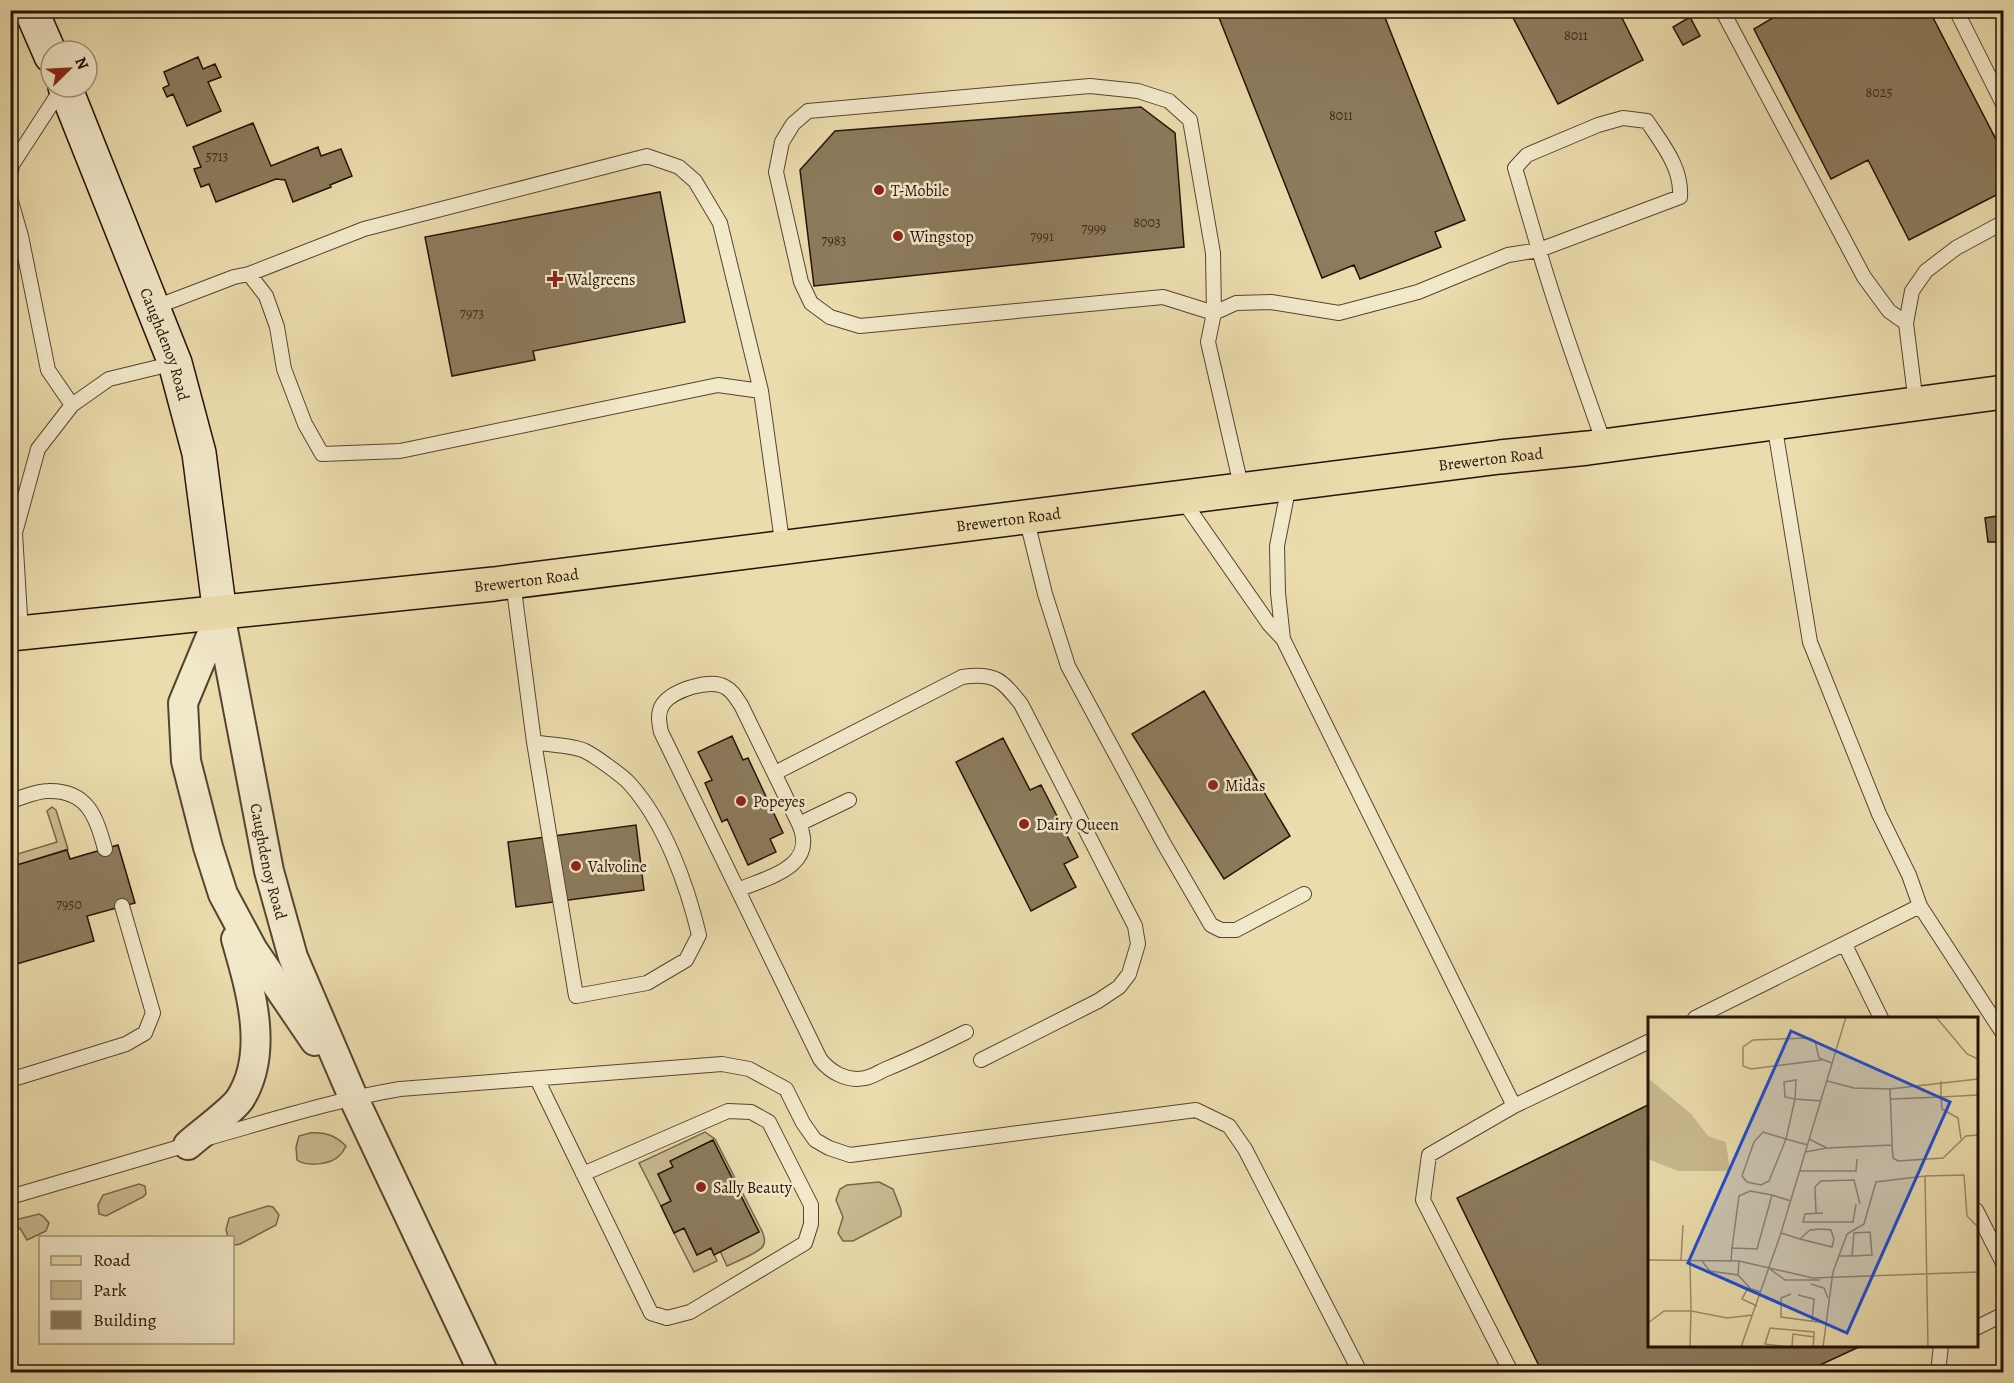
<svg xmlns="http://www.w3.org/2000/svg" width="2014" height="1383" viewBox="0 0 2014 1383" font-family="Alegreya,serif">
<rect width="100%" height="100%" fill="#ebdcad"/>
<filter id="stains"><feTurbulence type="fractalNoise" baseFrequency=".00333" numOctaves="4"/><feColorMatrix values="0 0 0 0 .2 0 0 0 0 .09 0 0 0 0 .02 0 0 0 .5 -.17"/></filter>
<radialGradient id="worn" r=".72"><stop offset=".6" stop-color="#630" stop-opacity="0"/><stop offset="1" stop-color="#630" stop-opacity=".3"/></radialGradient>
<path fill="#caba91" stroke="#78664c" stroke-width="1.5" d="M52,807L56,810L68,849L11,867V856L57,842L47,811Z
M705,1132L715,1139L762,1231C764,1236 766,1241 763,1246C759,1253 735,1262 727,1266L720,1251L759,1232L713,1140L671,1161L673,1167L658,1174L671,1201L661,1206L639,1163Z
M310,1133C325,1132 335,1135 346,1146C344,1149 343,1153 340,1155C331,1165 307,1167 297,1160L296,1147L299,1136Z
M879,1182L893,1189L901,1210V1216L853,1241H843L838,1233L843,1217L836,1200L840,1189L847,1185Z
M139,1184L145,1186L146,1194L143,1197L106,1216L99,1214L98,1205L103,1195Z
M268,1206L273,1207L279,1215L276,1225L240,1244L236,1245L233,1244L232,1238L228,1237L226,1230L229,1218Z
M39,1214L43,1216L49,1223L46,1231L27,1240L20,1228L11,1233V1221Z
M684,1228L697,1255L711,1248L717,1261L694,1272L674,1233Z"/>
<path fill="#8c7b5d" stroke="#261207" stroke-width="1.5" d="M1216,10H1382L1465,220L1435,232L1441,247L1360,279L1354,265L1322,278Z
M1509,10H1618L1643,60L1558,104Z
M1786,10H1929L2004,155V191L1909,240L1868,160L1831,179L1754,29Z
M1690,17L1700,36L1683,45L1673,27Z
M198,57L203,69L215,64L221,77L208,82L221,111L187,126L173,94L167,97L163,88L169,85L164,72Z
M1141,107L1175,133L1184,247L814,286L800,170L835,131Z
M253,123L271,166L318,147L321,156L341,149L352,176L330,185L331,187L293,202L285,180L276,179L216,202L209,184L201,187L194,169L201,167L193,147Z
M660,192L685,322L533,351L535,360L452,376L425,237Z
M2004,515V542H1988L1985,518Z
M1204,691L1290,836L1224,879L1132,734Z
M732,736L743,760L748,758L783,833L770,839L776,852L748,865L727,819L722,822L705,783L712,780L698,752Z
M1003,738L1030,790L1041,785L1078,857L1064,864L1076,887L1031,911L956,762Z
M636,825L644,890L516,907L508,842Z
M118,845L135,903L87,916L94,941L10,966V867L67,850L70,859Z
M1650,1104V1346H1861L1805,1372H1542L1457,1198Z
M713,1140L759,1232L714,1255L711,1248L697,1255L684,1228L674,1233L661,1206L671,1201L658,1174L673,1167L670,1161Z"/>
<g fill="none" stroke-linecap="round" stroke-linejoin="round">
<g stroke="#574430" stroke-width="16">
<path id="lane" d="M1722,10L1864,277L1889,311L1906,323
M1956,10L2004,106
M1090,86L1138,91L1169,101L1190,120L1213,253L1214,313L1163,297L860,326L830,317L811,303L801,282L776,172L782,142L793,124L808,111Z
M10,176L12,165L62,88
M10,198L21,236L48,370L72,405
M249,274L364,229L647,156L679,167L695,181L720,223L761,391
M153,308L234,277L249,274L266,296L277,327L284,369L305,424L322,454L400,451L718,385L761,391L783,548
M1916,404L1906,323L1912,291L1926,271L1956,248L2004,222
M1242,490L1208,342L1214,313L1236,303L1271,302L1339,313L1418,292L1508,255L1539,250L1515,168L1527,155L1598,125L1623,118L1647,121C1662,144 1682,167 1680,197L1539,250C1558,316 1582,381 1605,446
M1182,499L1269,624L1283,639L1278,593L1277,546L1289,485
M1026,517L1045,594L1068,666L1164,844L1211,925L1221,930H1236L1304,894
M12,527L15,533L21,633
M15,533L38,449L72,405L109,379L175,363
M513,582L534,742L576,996L647,983L686,960L699,935C687,885 665,823 630,784C623,776 595,756 585,751C573,745 548,745 534,742
M1283,639L1514,1106L1650,1041
M775,773L962,677C995,672 1002,680 1021,704L1135,926L1138,944L1129,974L1119,987L1098,1001L981,1060
M10,801C22,798 36,791 48,791C88,790 96,817 105,849
M799,824L849,800
M738,890C768,877 818,867 799,824L741,705C736,698 733,691 725,687C711,678 673,690 663,704C657,713 659,722 661,732L820,1059C830,1072 847,1082 865,1078C872,1077 879,1072 886,1069C913,1058 940,1045 966,1032
M1920,906L2004,1035
M1845,945L1881,1018
M1695,1018L1920,906L1909,875L1879,814L1810,642L1774,423
M537,1079L651,1313L667,1318L690,1312L805,1243L811,1224V1205L769,1122L751,1112L728,1111L583,1174
M10,1080L126,1044L145,1033L153,1013L122,906
M208,1138C272,1120 334,1100 400,1089L722,1064L749,1069L786,1089L803,1123L815,1140L829,1148L850,1155L1196,1110L1229,1126L1245,1149L1360,1372
M10,1197L190,1144
M1976,1210L2004,1265
M1976,1328L2004,1314
M1511,1372L1423,1200L1429,1155L1514,1106
M1938,1372L1941,1346"/>
</g>
<g stroke="#574430" stroke-width="32">
<g id="street">
<path id="s1" d="M220,614L269,871L293,957L353,1097L483,1372"/>
<path d="M220,614L183,703L186,761L208,847L223,894L253,950L315,1041"/>
<path d="M188,1145C200,1134 232,1111 240,1099C270,1052 250,988 236,939"/>
</g>
</g>
<g stroke="#261207" stroke-width="36">
<g id="secondary">
<path d="M31,10L51,56"/>
<path id="s2" d="M65,87L175,363L199,453L220,614"/>
</g>
</g>
<g stroke="#261207" stroke-width="36">
<g id="primary">
<path id="s3" d="M10,634L494,584L1500,457L1588,448L2004,392"/>
</g>
</g>
<use href="#lane" stroke="#f2e8ca" stroke-width="14"/>
<use href="#street" stroke="#f2e8ca" stroke-width="28"/>
<use href="#secondary" stroke="#f2e8ca" stroke-width="33"/>
<use href="#primary" stroke="#ebdcad" stroke-width="33"/>
</g>
<g fill="#8f2418" stroke="#f2e8ca" stroke-width="2">
<circle cx="879" cy="190" r="6"/>
<circle cx="898" cy="236" r="6"/>
<path d="M552 270h6v6h6v6h-6v6h-6v-6h-6v-6h6z"/>
<circle cx="1213" cy="785" r="6"/>
<circle cx="741" cy="801" r="6"/>
<circle cx="1024" cy="824" r="6"/>
<circle cx="576" cy="866" r="6"/>
<circle cx="701" cy="1187" r="6"/>
</g>
<g text-anchor="middle" stroke-width="5" stroke-linejoin="round" paint-order="stroke">
<g font-size="14" fill="#402c1c">
<text x="1576" y="40">8011</text>
<text x="1879" y="97">8025</text>
<text x="1341" y="120">8011</text>
<text x="217" y="161">5713</text>
<text x="1147" y="227">8003</text>
<text x="1094" y="233">7999</text>
<text x="1042" y="241">7991</text>
<text x="834" y="245">7983</text>
<text x="472" y="318">7973</text>
<text x="69" y="909">7950</text>
</g>
<g font-size="16" fill="#261207" stroke="#f2e8ca" text-anchor="start">
<text x="891" y="196">T-Mobile</text>
<text x="910" y="242">Wingstop</text>
<text x="567" y="285">Walgreens</text>
<text x="1225" y="791">Midas</text>
<text x="753" y="807">Popeyes</text>
<text x="1036" y="830">Dairy Queen</text>
<text x="588" y="872">Valvoline</text>
<text x="713" y="1193">Sally Beauty</text>
</g>
<g font-size="16" fill="#261207" stroke="#f2e8ca">
<text dy="6" stroke="none"><textPath href="#s2" startOffset="276">Caughdenoy Road</textPath></text>
<text dy="6" stroke="none"><textPath href="#s3" startOffset="1491">Brewerton Road</textPath></text>
<text dy="6" stroke="none"><textPath href="#s3" startOffset="1005">Brewerton Road</textPath></text>
<text dy="6" stroke="none"><textPath href="#s3" startOffset="519">Brewerton Road</textPath></text>
<text dy="6" stroke="none"><textPath href="#s1" startOffset="252">Caughdenoy Road</textPath></text>
</g>
</g>
<g transform="translate(1648 1017)">
<rect width="330" height="330" fill="#ebdcad"/>
<path d="M0,61L43,97L60,119L78,125L82,154H30L0,142Z" fill="#caba91"/>
<path fill="none" stroke="#9c8b6b" stroke-width="1.5" d="M288,0L319,37L330,42M174,43L103,52L95,49V30L105,23L161,21L167,24L171,41L184,46M293,64V80L330,78M242,72L330,62M243,82L293,80L294,92L310,101L313,122M115,115L138,122L121,164L113,168L99,165L94,159L106,125ZM160,128L138,122L147,82L137,80L136,65L148,63L147,82L173,84M244,128L245,141L250,144L295,141L318,119L330,118M179,131L244,128V123L242,72L206,71L179,64M157,135L179,131L161,122M152,154H208L209,142M277,159L316,158L319,199L330,210M168,196L167,170L173,164L206,163L212,187M175,196L157,197L155,205H205L208,187M133,216L152,222L184,230L186,222L183,213L173,212L162,213L152,222M84,231L91,179L102,174L124,178M191,239H204L224,238L222,215L206,216L204,239M0,243L91,244L165,261L330,255M33,243L35,208M42,243L43,294L79,301L105,298M53,243L62,254L90,258M83,244L84,231L109,232L124,178L143,184M91,244L90,258L102,271M122,252L137,263H172M163,267L176,271L180,281M143,277L133,281V300L178,306M150,278L166,282L164,304M109,289L94,282L100,271L113,275M0,306L16,294H43L42,330M93,330L132,219L198,0M139,330L117,327L122,311L166,315V320M144,330L145,317L166,320L165,330M175,330L185,255L199,217L216,207L228,165L277,159L280,330"/>
<path fill="#1d4ed8" fill-opacity="0.15" stroke="#1d4ed8" stroke-width="3" d="M143,14L302,85L199,316L40,246Z"/>
<rect width="330" height="330" fill="none" stroke="#261207" stroke-width="3"/>
</g>
<rect width="2014" height="1383" fill="none" stroke="#ebdcad" stroke-width="36"/>
<rect x="12" y="12" width="1990" height="1359" fill="none" stroke="#261207" stroke-width="3"/>
<rect x="18" y="18" width="1978" height="1347" fill="none" stroke="#261207" stroke-width="1.5"/>
<rect x="39" y="1236" width="195" height="108" fill="#f2e8ca" stroke="#a0927c" stroke-width="1.5"/>
<rect x="51" y="1256" width="30" height="9" fill="#ebdcad" stroke="#a0927c" stroke-width="1.5"/>
<text x="93" y="1266" font-size="18" fill="#261207">Road</text>
<rect x="51" y="1281" width="30" height="18" fill="#caba91" stroke="#a0927c" stroke-width="1.5"/>
<text x="93" y="1296" font-size="18" fill="#261207">Park</text>
<rect x="51" y="1311" width="30" height="18" fill="#8c7b5d" stroke="#a0927c" stroke-width="1.5"/>
<text x="93" y="1326" font-size="18" fill="#261207">Building</text>
<g transform="translate(69 69) rotate(66)"><circle r="28" fill="#f2e8ca" stroke="#a0927c" stroke-width="1.5"/>
<path d="M0-4.5L10 22L0 15L-10 22Z" fill="#8f2418"/>
<text y="-9" font-size="16" font-weight="bold" text-anchor="middle" fill="#261207">N</text>
</g>
<rect width="100%" height="100%" filter="url(#stains)"/>
<rect width="100%" height="100%" fill="url(#worn)"/>
</svg>
